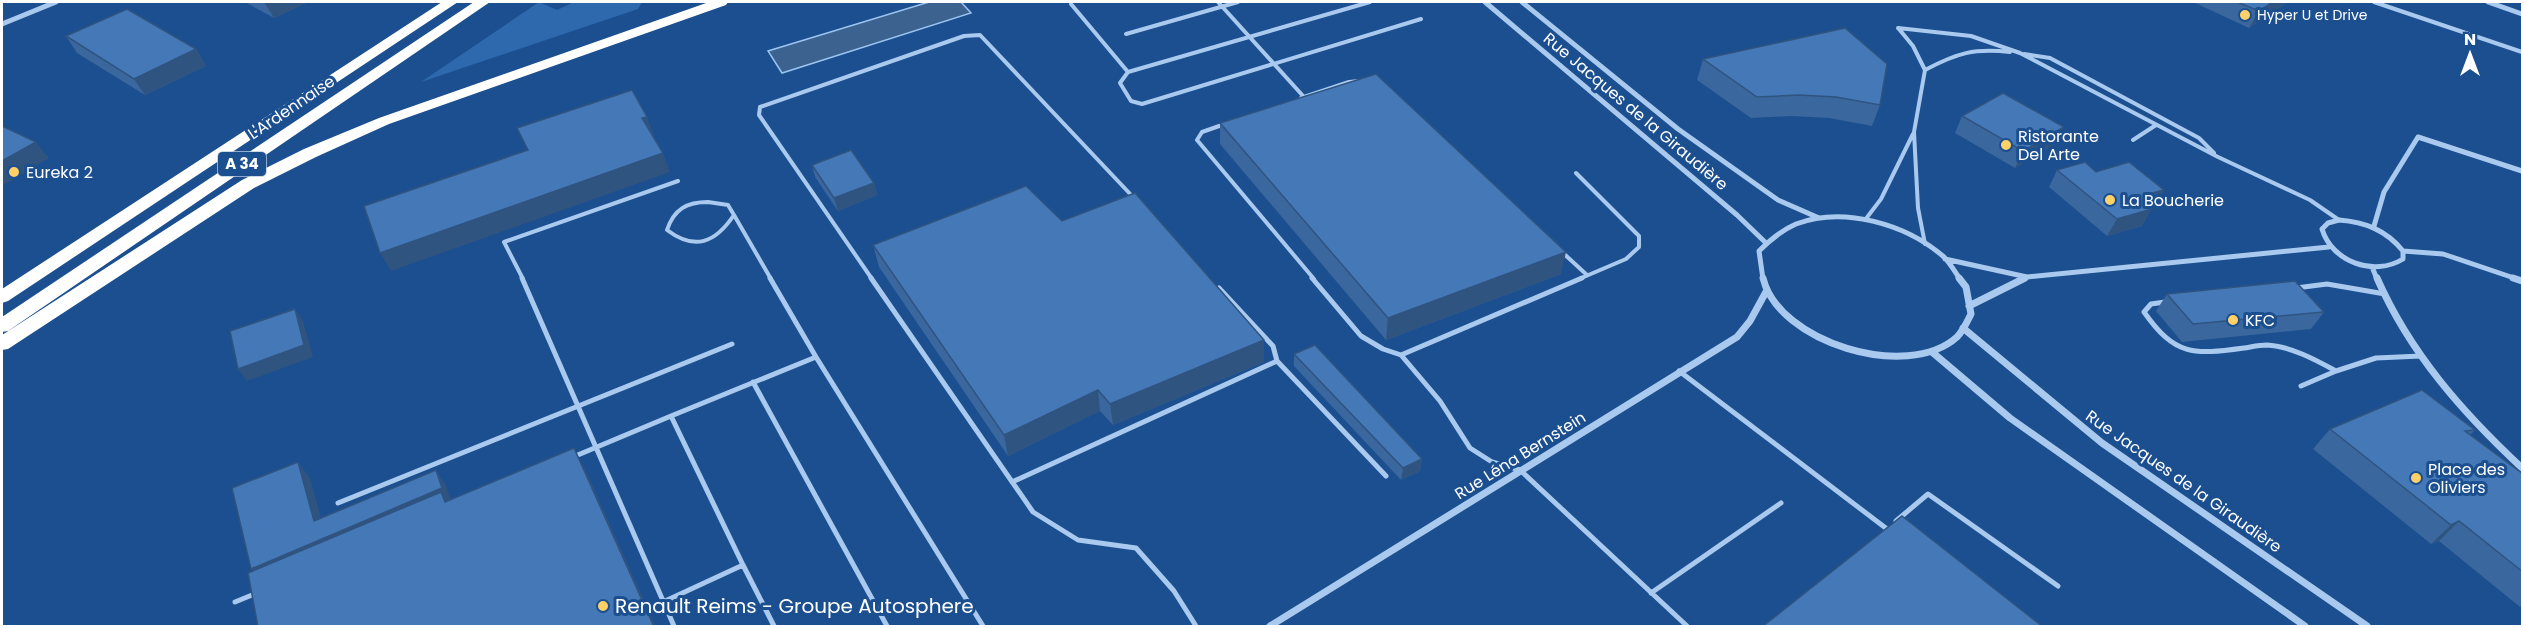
<svg xmlns="http://www.w3.org/2000/svg" width="2524" height="628" viewBox="0 0 2524 628" font-family="Poppins,sans-serif">
<rect width="100%" height="100%" fill="#1b4f8f"/>
<path fill="#2e69ad" d="M539,2L557,10L574,2H642L638,9L421,82Z"/>
<path fill="#3c6290" stroke="#9cc4f0" stroke-width="1.5" d="M929,2H961L971,13L782,73L768,51Z"/>
<g fill="none" stroke-linecap="round" stroke-linejoin="round">
<path stroke="#a9c9ee" stroke-width="4" d="M1218,2L1304,97
M1370,2L1128,72L1120,83L1131,101L1142,104L1421,19
M2374,2L2522,52
M1071,4L1128,72
M1898,28L1971,36L2020,53L2218,157L2310,200L2339,220
M1899,29L1913,46L1925,70L1914,132L1918,208L1925,244
M1126,34L1238,2
M2024,54L2050,58L2199,138L2214,153
M1925,70C1957,53 1974,48 2010,52
M1301,98L1349,82L1359,81
M1225,124L1202,132L1197,140L1314,279
M2133,140L2156,125
M1576,173L1639,236V247L1626,259L1579,279
M708,202L728,205L734,215C715,243 695,251 667,230C674,209 687,202 708,202Z
M734,215L771,279
M1865,220L1881,199L1913,134
M1562,252L1587,275
M523,279L504,242L678,181
M872,279L759,115L760,107L964,36L980,35L1133,197"/>
<path stroke="#a9c9ee" stroke-width="5" d="M522,278L674,626
M770,278L816,357L983,626
M871,278L1033,512L1078,540L1136,548L1174,591L1196,626
M1312,278L1361,336L1383,349L1401,355L1440,401L1470,448L1492,462L1520,470L1687,626
M1219,288L1273,346L1277,361L1386,476
M2296,288L2327,284L2385,294
M2165,302L2151,304L2144,312C2175,356 2193,355 2244,348C2251,347 2259,345 2267,345C2290,346 2316,360 2336,371L2376,358L2421,356
M1401,355L1582,278
M1679,371L1887,529
M753,382L887,626
M2301,386L2336,371
M671,416L816,357
M573,457L671,416L743,565
M1012,482L1277,361
M338,503L732,344
M1896,521L1928,494L2058,586
M1651,593L1781,503
M235,602L257,593
M663,602L743,565L774,626"/>
<path stroke="#a9c9ee" stroke-width="5" d="M1485,2L1737,215L1766,243
M1522,2L1678,129L1778,200L1819,218
M2488,2L2522,14
M2,24L56,2
M2339,220C2365,222 2386,230 2403,251V259C2374,277 2332,262 2322,229L2328,223Z
M2374,226L2384,192L2418,137L2522,171
M2403,251L2443,254L2517,279
M1945,259L2027,277L2329,247
M2372,267L2377,279
M1763,279L1759,251C1770,240 1782,230 1796,224C1844,206 1906,224 1944,257C1950,263 1955,272 1960,279
M2022,279L2027,277"/>
<path stroke="#a9c9ee" stroke-width="7" d="M1763,278C1778,342 1907,382 1957,337C1963,331 1967,322 1971,314L1966,287L1959,278
M2377,278C2410,353 2462,412 2522,468
M2513,278L2522,281
M1969,306L2025,278
M1963,328L2102,443L2367,626
M1932,352L2010,418L2305,626
M1270,626L1737,337L1750,321L1767,290"/>
<path fill="#fff" fill-rule="evenodd" d="M442,2H458L8,301L2,303V289Z
M474,2H490L8,331L2,332V317Z
M709,2H728L726,5L389,124L316,157L254,188L8,349L2,350V335L242,180L304,149L379,118Z"/>
</g>
<path fill="#3a679d" d="M245,2H308L274,18Z
M2193,2H2288L2249,28Z
M66,36L196,49L206,66L145,95L77,53Z
M1703,59L1880,105L1872,126L1829,118L1792,116L1751,118L1697,80Z
M1962,116L2055,144L2015,168L1955,133Z
M1220,123L1561,274L1386,340L1220,144Z
M812,165L874,183L877,195L838,211L815,177Z
M2057,170L2096,172L2164,190L2154,207L2151,208L2142,226L2107,236L2049,187Z
M1062,221L1264,362L1113,425L1100,411L1008,456L879,267L873,245Z
M2167,294L2324,312L2311,329L2182,342L2156,311Z
M1294,354L1422,459L1420,471L1401,480L1294,366Z
M2330,429L2475,430L2470,435L2523,474V606L2520,607L2439,541L2431,544L2313,449Z"/>
<path fill="#305480" d="M264,2H308L274,18Z
M2273,2H2288L2249,28L2259,11Z
M196,49L206,66L145,95L134,79Z
M647,117L654,135L649,136L642,118Z
M2064,127L2055,144L2015,168L2023,151Z
M36,142L49,158L2,186V161Z
M663,153L670,172L391,271L380,253Z
M874,183L877,195L838,211L834,198Z
M2164,190L2154,207L2148,209H2152L2142,226L2107,236L2117,219L2144,195Z
M1566,252L1561,274L1386,340L1388,318Z
M295,309L303,321L313,357L247,381L238,369Z
M1264,340V362L1113,425L1110,404Z
M1098,390L1100,411L1008,456L1004,435Z
M574,448L585,469L656,627H654Z
M1422,459L1420,471L1401,480L1403,468Z
M298,462L310,478L326,536L314,521Z
M436,470L446,486L452,504L264,584L251,569Z
M2459,521L2439,541L2431,544L2451,525Z"/>
<path fill="#4478b7" stroke="#305480" stroke-width="1.5" d="M2237,2H2273L2259,11Z
M127,9L196,49L134,79L66,36Z
M1845,28L1887,64L1880,105L1836,97L1799,95L1757,97L1703,59Z
M1376,74L1566,252L1388,318L1220,123Z
M632,90L647,117L642,118L663,153L380,253L364,206L528,150L517,128Z
M2003,93L2064,127L2023,151L1962,116Z
M2,126L36,142L2,161Z
M851,150L874,183L834,198L812,165Z
M2085,162L2096,172L2129,162L2164,190L2144,195L2152,201L2145,203L2152,209L2117,219L2057,170Z
M1026,186L1062,221L1135,193L1264,340L1110,404L1098,390L1004,435L873,245Z
M2295,281L2324,312L2193,324L2167,294Z
M295,309L304,345L238,369L230,331Z
M1315,345L1422,459L1403,468L1294,354Z
M2422,390L2475,430L2465,431L2523,474V572L2459,521L2451,525L2330,429Z
M574,448L654,627H258L248,573L441,492L445,502Z
M298,462L314,521L436,470L442,488L251,569L232,488Z
M1902,516L2043,627H1762Z"/>
<g fill="#ffd166" stroke="#1b4f8f" stroke-width="2">
<circle cx="2245" cy="15" r="6"/>
<circle cx="2006" cy="145" r="6"/>
<circle cx="14" cy="172" r="6"/>
<circle cx="2110" cy="200" r="6"/>
<circle cx="2233" cy="320" r="6"/>
<circle cx="2416" cy="478" r="6"/>
<circle cx="603" cy="606" r="6"/>
</g>
<g text-anchor="middle" stroke-width="6" stroke-linejoin="round" paint-order="stroke">
<g font-size="14" fill="#fff" stroke="#1b4f8f" text-anchor="start">
<text x="2257" y="20">Hyper U et Drive</text>
</g>
<rect fill="#1b4f8f" stroke="#bbcadd" stroke-width="1.5" x="218" y="152" width="48" height="24" rx="4.5"/>
<g font-size="15" font-weight="bold" fill="#fff">
<text x="242" y="169">A 34</text>
</g>
<g font-size="16" fill="#fff" stroke="#1b4f8f">
<text transform="translate(291 107) rotate(-34)" y="6">L'Ardennaise</text>
<text transform="translate(1636 111) rotate(40)" y="6">Rue Jacques de la Giraudière</text>
<text transform="translate(1520 455) rotate(-32)" y="6">Rue Léna Bernstein</text>
<text transform="translate(2184 481) rotate(35)" y="6">Rue Jacques de la Giraudière</text>
</g>
<g font-size="16" fill="#fff" stroke="#1b4f8f" text-anchor="start">
<text x="2018" y="142">Ristorante<tspan x="2018" dy="18">Del Arte</tspan></text>
<text x="26" y="178">Eureka 2</text>
<text x="2122" y="206">La Boucherie</text>
<text x="2245" y="326">KFC</text>
<text x="2428" y="475">Place des<tspan x="2428" dy="18">Oliviers</tspan></text>
</g>
<g font-size="20" fill="#fff" stroke="#1b4f8f" text-anchor="start">
<text x="615" y="613">Renault Reims - Groupe Autosphere</text>
</g>
</g>
<rect width="2524" height="628" fill="none" stroke="#ffffff" stroke-width="6"/>
<g transform="translate(2470 54)" stroke="#1b4f8f" stroke-width="4.5" paint-order="stroke">
<path d="M0-4.5L10 22L0 15L-10 22Z" fill="#ffffff"/>
<text y="-9" font-size="16" font-weight="bold" text-anchor="middle" fill="#ffffff">N</text>
</g>
</svg>
